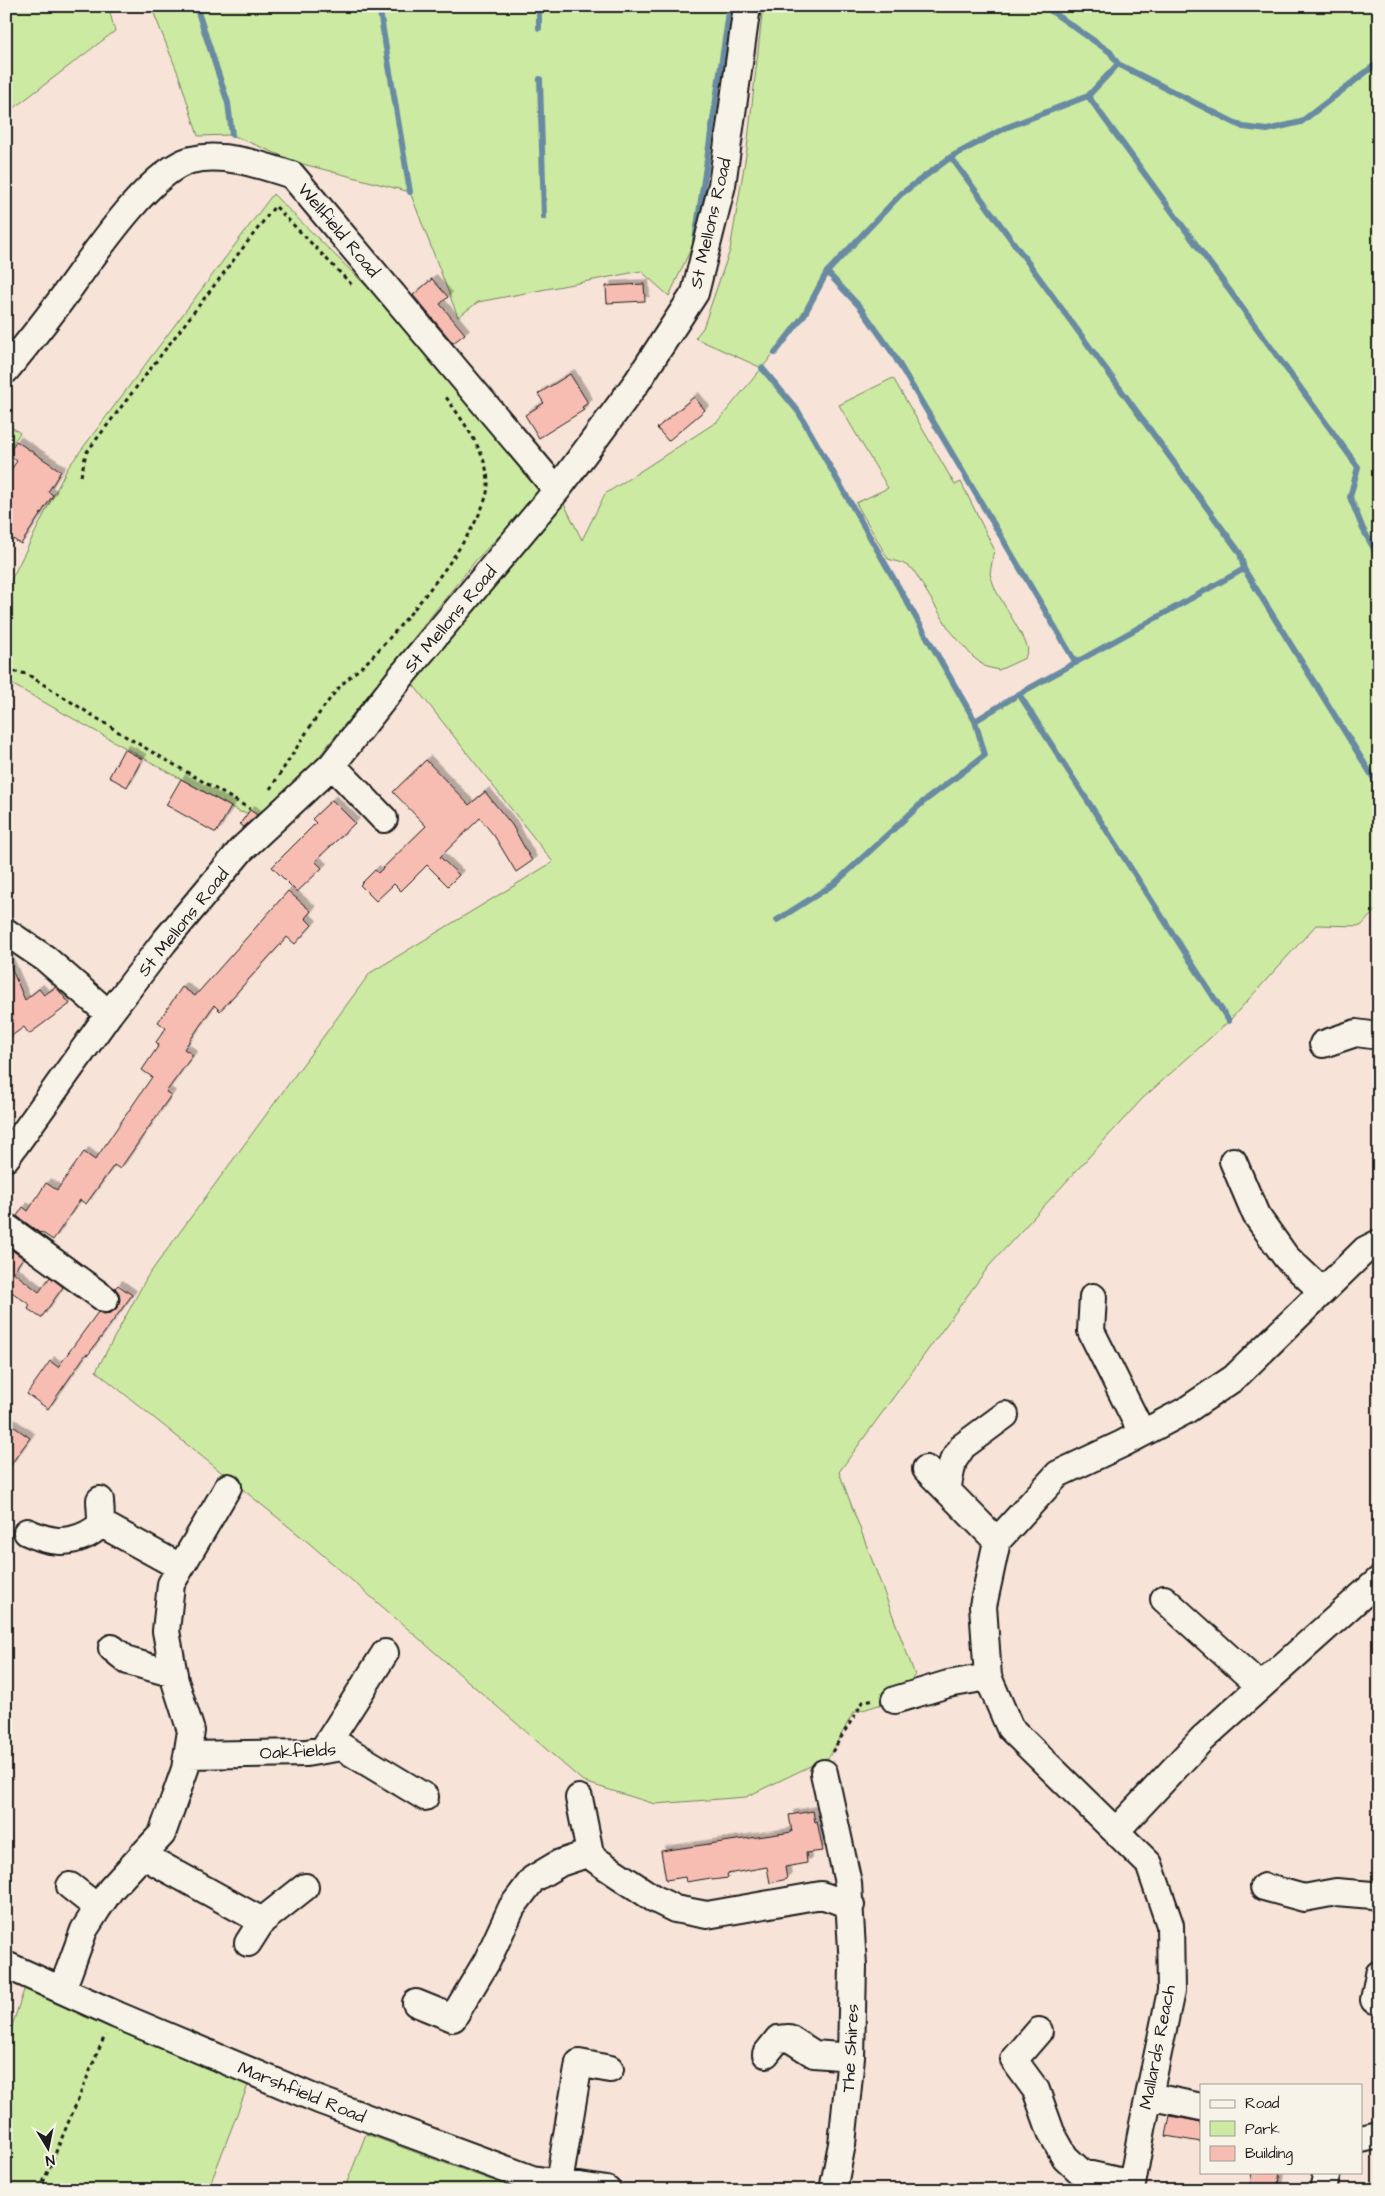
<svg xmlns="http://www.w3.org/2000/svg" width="1385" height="2196" viewBox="0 0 1385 2196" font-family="'Architects Daughter',sans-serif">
<defs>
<filter id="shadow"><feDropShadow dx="4.5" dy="-4.5" stdDeviation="0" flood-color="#0004"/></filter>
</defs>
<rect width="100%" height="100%" fill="#f7e3d8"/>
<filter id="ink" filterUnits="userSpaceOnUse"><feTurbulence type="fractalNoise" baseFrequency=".02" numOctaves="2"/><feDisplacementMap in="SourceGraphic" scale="10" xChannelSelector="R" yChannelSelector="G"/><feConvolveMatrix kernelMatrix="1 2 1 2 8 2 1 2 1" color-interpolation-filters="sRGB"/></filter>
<g filter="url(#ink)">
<path fill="#cceaa1" stroke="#74835e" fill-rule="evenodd" d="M6,6H108L115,31L6,114Z
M151,6H730L695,240L669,296L641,271L478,302L458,317L410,192L299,163L232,135L198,136L179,76Z
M763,6H1379V906L1361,926L1316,925L1229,1021L1142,1099L989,1266L839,1472L915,1675L895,1700L853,1713L829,1757L746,1797L655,1804L584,1782L309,1543L96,1371L147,1277L370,973L553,862L404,673L557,490L582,540L605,494L718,421L762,368L695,338L703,328L730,250L747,149ZM827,273L860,307L892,352L1075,663L975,721L798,411L762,368L804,315Z
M273,194L402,321L543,490L476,560L285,799L263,815L240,812L6,681V590L67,469Z
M893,378L955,485L961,482L994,549L990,574L995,589L1024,639L1028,649L1025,658L999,670L986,667L973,657L949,629L913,569L902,563L888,559L856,503L888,488L839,405Z
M6,423L20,433L6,452Z
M29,1975L253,2072L208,2190H6V2044Z
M366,2134L488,2179L528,2190H344Z"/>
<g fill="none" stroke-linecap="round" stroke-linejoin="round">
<path stroke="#698ba2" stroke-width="6" d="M196,6L228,103L232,135
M379,6L410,192
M539,6V28
M1044,6L1110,52L1118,64L1243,127L1267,130L1301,122L1379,62
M540,79L544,217
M1088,96L1358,467L1350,497L1363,529L1379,558
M951,157L1240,553L1244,569L1379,787
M695,240L730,6
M827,272L860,307L892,352L1076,663
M775,353L804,315L827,272L901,194L951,157L1005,128L1088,96L1118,64
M762,368L798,411L975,721L985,755L923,802L834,884L777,920
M1019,694L1229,1021
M975,721L1019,694L1244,569"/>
</g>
<path fill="#f7bdb2" stroke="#1c1c1c" filter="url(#shadow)" d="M432,279L448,297L440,304L465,334L453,343L413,295Z
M644,284L645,301L607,303L606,286Z
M570,374L588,403L582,407L584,410L539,438L525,415L544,403L538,394Z
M694,397L705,410L668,441L657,428Z
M16,441L61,471L48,492L53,495L21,544L6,535V477L17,461L8,454Z
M124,749L142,759L127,787L109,777Z
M426,760L469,805L485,792L512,825L532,861L516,872L495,837L480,818L440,857L459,875L448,886L427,865L401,891L394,884L376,901L360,885L375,870L378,873L426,826L393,792Z
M181,779L231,807L216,833L166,805Z
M332,800L355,823L315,861L322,868L297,892L272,867L316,823L312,819Z
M250,810L257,815L244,827L240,824Z
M288,891L311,911L305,918L312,925L295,944L287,937L220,1011L214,1005L184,1049L193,1055L166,1092L171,1095L120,1169L114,1165L86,1204L80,1200L53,1240L41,1232L40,1233L17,1216L23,1207L28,1211L46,1183L57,1190L84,1152L95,1160L152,1077L142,1070L159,1045L156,1042L166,1028L158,1022L182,987L195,996Z
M6,956L25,1000L39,989L44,995L56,987L70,1004L29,1034L24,1027L6,1040Z
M6,1246L23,1258L13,1272L39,1292L50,1277L63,1287L41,1318L28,1309L30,1305L6,1288Z
M118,1285L132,1295L88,1355L86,1354L48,1409L27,1394L50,1361L58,1367L98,1312L104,1314L111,1313L117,1308L120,1300L119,1293L115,1288Z
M6,1421L30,1438L6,1471Z
M813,1811L815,1822L817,1821L823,1851L806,1853L807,1863L785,1867L787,1879L770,1883L767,1867L727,1874L728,1878L712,1880L711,1878L686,1882L685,1877L666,1880L661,1851L792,1832L789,1815Z
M1170,2116L1201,2122V2142L1166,2136Z
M1252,2172H1280L1277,2190H1249Z"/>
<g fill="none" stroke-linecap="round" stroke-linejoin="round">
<g stroke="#1c1c1c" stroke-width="30">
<path id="minor" d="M6,370C24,348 41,327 58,304C86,267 147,171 191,160C224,152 260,165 292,175L557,490
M332,765L384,819
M6,932L46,959L109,1014
M1323,1044L1356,1033L1379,1036
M6,1158L109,1014L164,942L241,850L332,765L404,673L557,490L637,382L695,293L722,185L747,6
M1233,1161L1256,1215L1286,1257L1322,1291
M6,1227L105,1299
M1093,1297L1091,1331L1142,1433
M926,1469L997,1541
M947,1490L953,1461L963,1446L1005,1415
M100,1523L180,1567
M27,1532C49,1542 66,1545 88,1534C92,1531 98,1529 100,1524C102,1518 100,1507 100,1500
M1164,1599L1260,1686
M112,1648L128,1661L174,1674
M895,1700L948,1684L988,1677
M323,1750L385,1653
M188,1755L306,1753L342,1747L425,1797
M824,1773L848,1883L853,1966L851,2057L842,2144L833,2190
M579,1798L590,1853L596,1860L653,1898L675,1909L707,1915L821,1895L851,1905
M1116,1831L1202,1739L1379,1580
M142,1855L262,1921L248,1943
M70,1886L98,1908
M1264,1887L1304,1898L1336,1892L1372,1895L1379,1898
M262,1921L305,1887
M6,1965L117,2015L319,2100L532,2179L607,2190
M62,1990L84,1930L98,1908L111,1889L162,1834L185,1769L191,1731L175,1681L166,1631L171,1584L228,1487
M1374,2000L1379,1974
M416,2003L453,2018L487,1961L512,1907L533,1879L560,1863L590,1853
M1039,2031L1014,2060L1036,2090L1051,2132L1065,2157L1082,2173L1132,2184
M766,2054L778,2039L789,2038L814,2054L851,2057
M1149,2096L1201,2107
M1361,2139L1379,2135
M559,2183L579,2063L610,2069
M1131,2190L1142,2129L1171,1991L1170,1925L1149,1864L1010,1728L988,1677L983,1606L997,1541L1058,1474L1122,1444L1185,1411L1234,1378L1365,1250L1379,1243
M1323,2190L1327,2172"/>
</g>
<path stroke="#1c1c1c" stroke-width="3" stroke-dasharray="4 4" stroke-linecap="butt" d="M81,476L86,453L275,206L352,285
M6,670L27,674L125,736L250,809
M270,789C291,758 310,724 333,695C343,681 359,670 371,658C401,627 487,526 488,485C489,455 462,420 446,397
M832,1752L863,1702L873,1699
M40,2190L105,2035"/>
<use href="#minor" stroke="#f7f3e8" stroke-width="26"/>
</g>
</g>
<g text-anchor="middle" stroke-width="4" stroke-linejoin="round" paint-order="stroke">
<g font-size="18" fill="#1c1c1c" stroke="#f7f3e8">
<text transform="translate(710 223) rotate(-77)" y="6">St Mellons Road</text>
<text transform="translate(339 230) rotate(50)" y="6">Wellfield Road</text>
<text transform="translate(450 619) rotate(-50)" y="6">St Mellons Road</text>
<text transform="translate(183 922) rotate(-51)" y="6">St Mellons Road</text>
<text transform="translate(298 1751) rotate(-3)" y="6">Oakfields</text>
<text transform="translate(1157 2047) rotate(-79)" y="6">Mallards Reach</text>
<text transform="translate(850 2048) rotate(-87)" y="6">The Shires</text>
<text transform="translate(302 2092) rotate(22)" y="6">Marshfield Road</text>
</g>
</g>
<rect width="1385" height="2196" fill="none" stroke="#f7f3e8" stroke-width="25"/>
<rect x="12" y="12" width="1360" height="2171" fill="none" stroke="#1c1c1c" stroke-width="2" filter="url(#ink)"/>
<rect x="1200" y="2084" width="162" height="90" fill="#f7f3e8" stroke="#9f9d96"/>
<rect x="1210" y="2100" width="25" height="8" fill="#f7f3e8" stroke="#9f9d96"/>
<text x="1245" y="2108" font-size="15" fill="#1c1c1c">Road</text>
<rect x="1210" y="2121" width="25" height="15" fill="#cceaa1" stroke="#9f9d96"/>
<text x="1245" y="2134" font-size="15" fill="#1c1c1c">Park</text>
<rect x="1210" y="2146" width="25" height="15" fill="#f7bdb2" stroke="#9f9d96"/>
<text x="1245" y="2158" font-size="15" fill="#1c1c1c">Building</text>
<g transform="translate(48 2148) rotate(170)" stroke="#f7f3e8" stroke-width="4" paint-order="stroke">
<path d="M0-4L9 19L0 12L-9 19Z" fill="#1c1c1c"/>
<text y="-8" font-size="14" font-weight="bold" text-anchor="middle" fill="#1c1c1c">N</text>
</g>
</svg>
